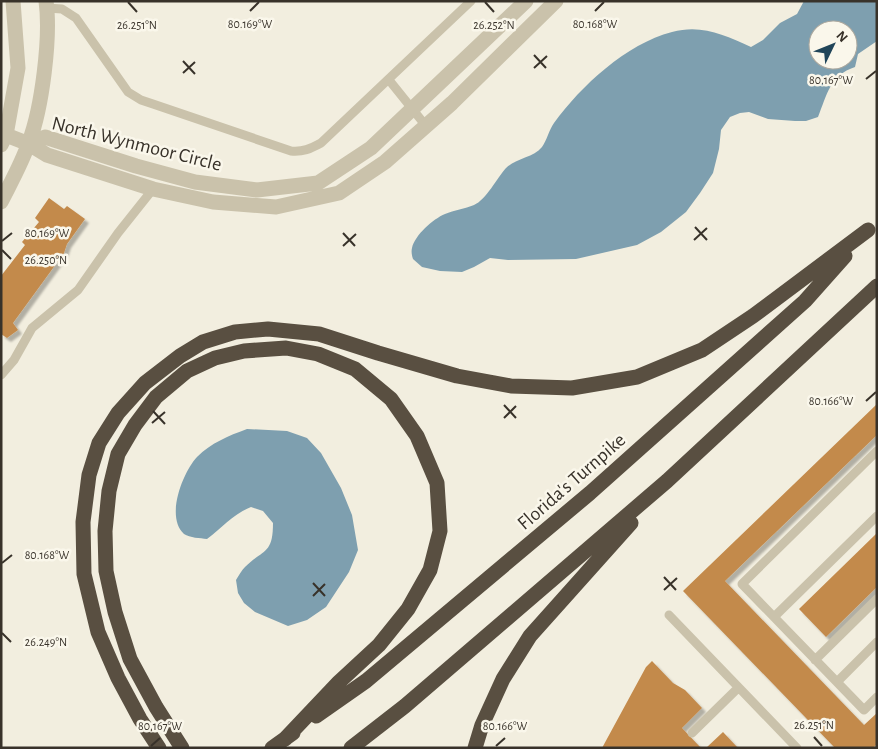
<svg xmlns="http://www.w3.org/2000/svg" width="878" height="749" viewBox="0 0 878 749" font-family="'Alegreya Sans',sans-serif">
<defs>
<filter id="shadow"><feDropShadow dx="4" dy="4" stdDeviation="1" flood-color="#0004"/></filter>
</defs>
<rect width="100%" height="100%" fill="#f2eedf"/>
<path fill="#7e9faf" fill-rule="evenodd" d="M804,1H877V41L858,54L855,67C830,75 827,95 818,117L806,121H795L768,119L749,112L740,113L730,117L721,130L719,149L713,173L700,193L686,212L661,232L637,245L576,259L508,260L490,258L474,267L462,272L440,271L422,267L413,259C412,256 411,252 412,248C415,235 433,219 445,214C454,210 465,209 474,205C486,200 497,178 506,168C516,158 533,158 542,147C547,140 549,130 554,123C581,86 626,44 672,32C702,24 724,35 751,47L763,40L780,23L797,14ZM818,30H848V60H818Z
M247,429L287,431L307,438L321,453L341,488L352,515L358,550L349,572L326,607L307,620L288,626L255,612L244,603L238,593L236,580C239,575 242,570 245,567C263,549 273,555 273,523L263,511L251,507C233,514 222,528 207,539C200,538 190,538 184,534C165,517 183,472 197,457C211,443 228,436 247,429Z"/>
<path fill="#c38a4c" filter="url(#shadow)" d="M49,198L64,209L67,206L85,219L67,244L64,253L13,323L18,330L7,338L1,334V276L25,245L22,242L39,222L35,218Z
M877,404V435L725,581L864,725L877,713V744L873,748H835L683,591Z
M877,533V587L826,637L799,609Z
M652,661L673,683L685,690L702,708L682,728L701,748H602L646,667Z
M723,732L738,748H706Z"/>
<g fill="none" stroke-linecap="round" stroke-linejoin="round">
<path stroke="#cac2ab" stroke-width="9" d="M47,8L62,9L76,18L128,92L141,100L153,104L291,151C303,152 310,149 321,143L471,1
M389,80L426,126
M1,375L14,360L32,328L78,290L118,233L153,189
M877,451L742,584L864,710L877,697
M669,615L797,748
M774,617L877,516
M815,660L877,599
M837,682L877,642
M692,733L738,688"/>
<path stroke="#cac2ab" stroke-width="15" d="M6,135L29,144L47,155L153,189L213,202L276,207L339,193L385,162L452,103L556,1
M29,144L45,137L136,166L195,182L257,190L318,183L371,148L526,1
M1,145L6,135L18,68L13,1
M1,202C11,182 22,163 29,142C42,108 51,37 46,1"/>
<path stroke="#594f41" stroke-width="15" d="M316,716L366,681L590,493L805,301L845,256
M159,748L140,719L118,678L98,632L84,574L83,522L89,475L99,443L118,413L145,383L180,356L203,342L235,332L268,329L319,334L378,353L457,376L511,386L572,388L637,377L702,350L753,316L868,230
M182,748L156,707L130,659L115,612L106,571L105,531L109,491L118,454L135,425L156,397L187,371L215,358L244,351L286,348L318,354L355,369L391,399L417,436L437,483L440,531L430,570L408,609L379,645L339,682L285,739
M272,748L293,733
M351,748L405,706L667,481L877,286
M475,748L482,725L503,679L530,636L631,523"/>
</g>
<path fill="none" stroke="#38322a" stroke-width="2" d="M128,2L137,12M485,2L494,12M250,11L259,2M595,11L604,2M534,55L546,68M183,61L195,74M534,68L547,56M183,73L195,62M866,79L876,71M695,227L707,240M343,233L355,246M694,240L707,228M2,241L12,233M343,246L356,234M2,250L11,259M866,401L876,392M504,405L516,418M153,411L165,424M504,418L516,406M152,423L165,412M2,563L12,555M664,577L676,590M313,583L325,596M664,590L677,578M313,596L325,584M2,633L11,642M814,737L822,746M151,746L160,738M496,746L505,738"/>
<g text-anchor="middle" stroke-width="5" stroke-linejoin="round" paint-order="stroke">
<g font-size="20" fill="#38322a" stroke="#faf7eb">
<text transform="translate(137 143) rotate(14)" y="7">North Wynmoor Circle</text>
<text transform="translate(571 481) rotate(-41)" y="7">Florida's Turnpike</text>
</g>
</g>
<g font-size="12" text-anchor="middle" fill="#38322a" stroke="#faf7eb" stroke-width="5" stroke-linejoin="round" paint-order="stroke">
<text x="250" y="28">80.169°W</text>
<text x="595" y="28">80.168°W</text>
<text x="137" y="29">26.251°N</text>
<text x="494" y="29">26.252°N</text>
<text x="831" y="84">80.167°W</text>
<text x="47" y="237">80.169°W</text>
<text x="46" y="264">26.250°N</text>
<text x="831" y="405">80.166°W</text>
<text x="47" y="559">80.168°W</text>
<text x="46" y="646">26.249°N</text>
<text x="814" y="729">26.251°N</text>
<text x="160" y="730">80.167°W</text>
<text x="505" y="730">80.166°W</text>
</g>
<rect width="878" height="749" fill="none" stroke="#38322a" stroke-width="5"/>
<g transform="translate(833 45) rotate(47)"><circle r="24" fill="#faf7eb" stroke="#aca89e"/>
<path d="M0-4L9 19L0 12L-9 19Z" fill="#204559"/>
<text y="-8" font-size="14" font-weight="bold" text-anchor="middle" fill="#38322a">N</text>
</g>
</svg>
